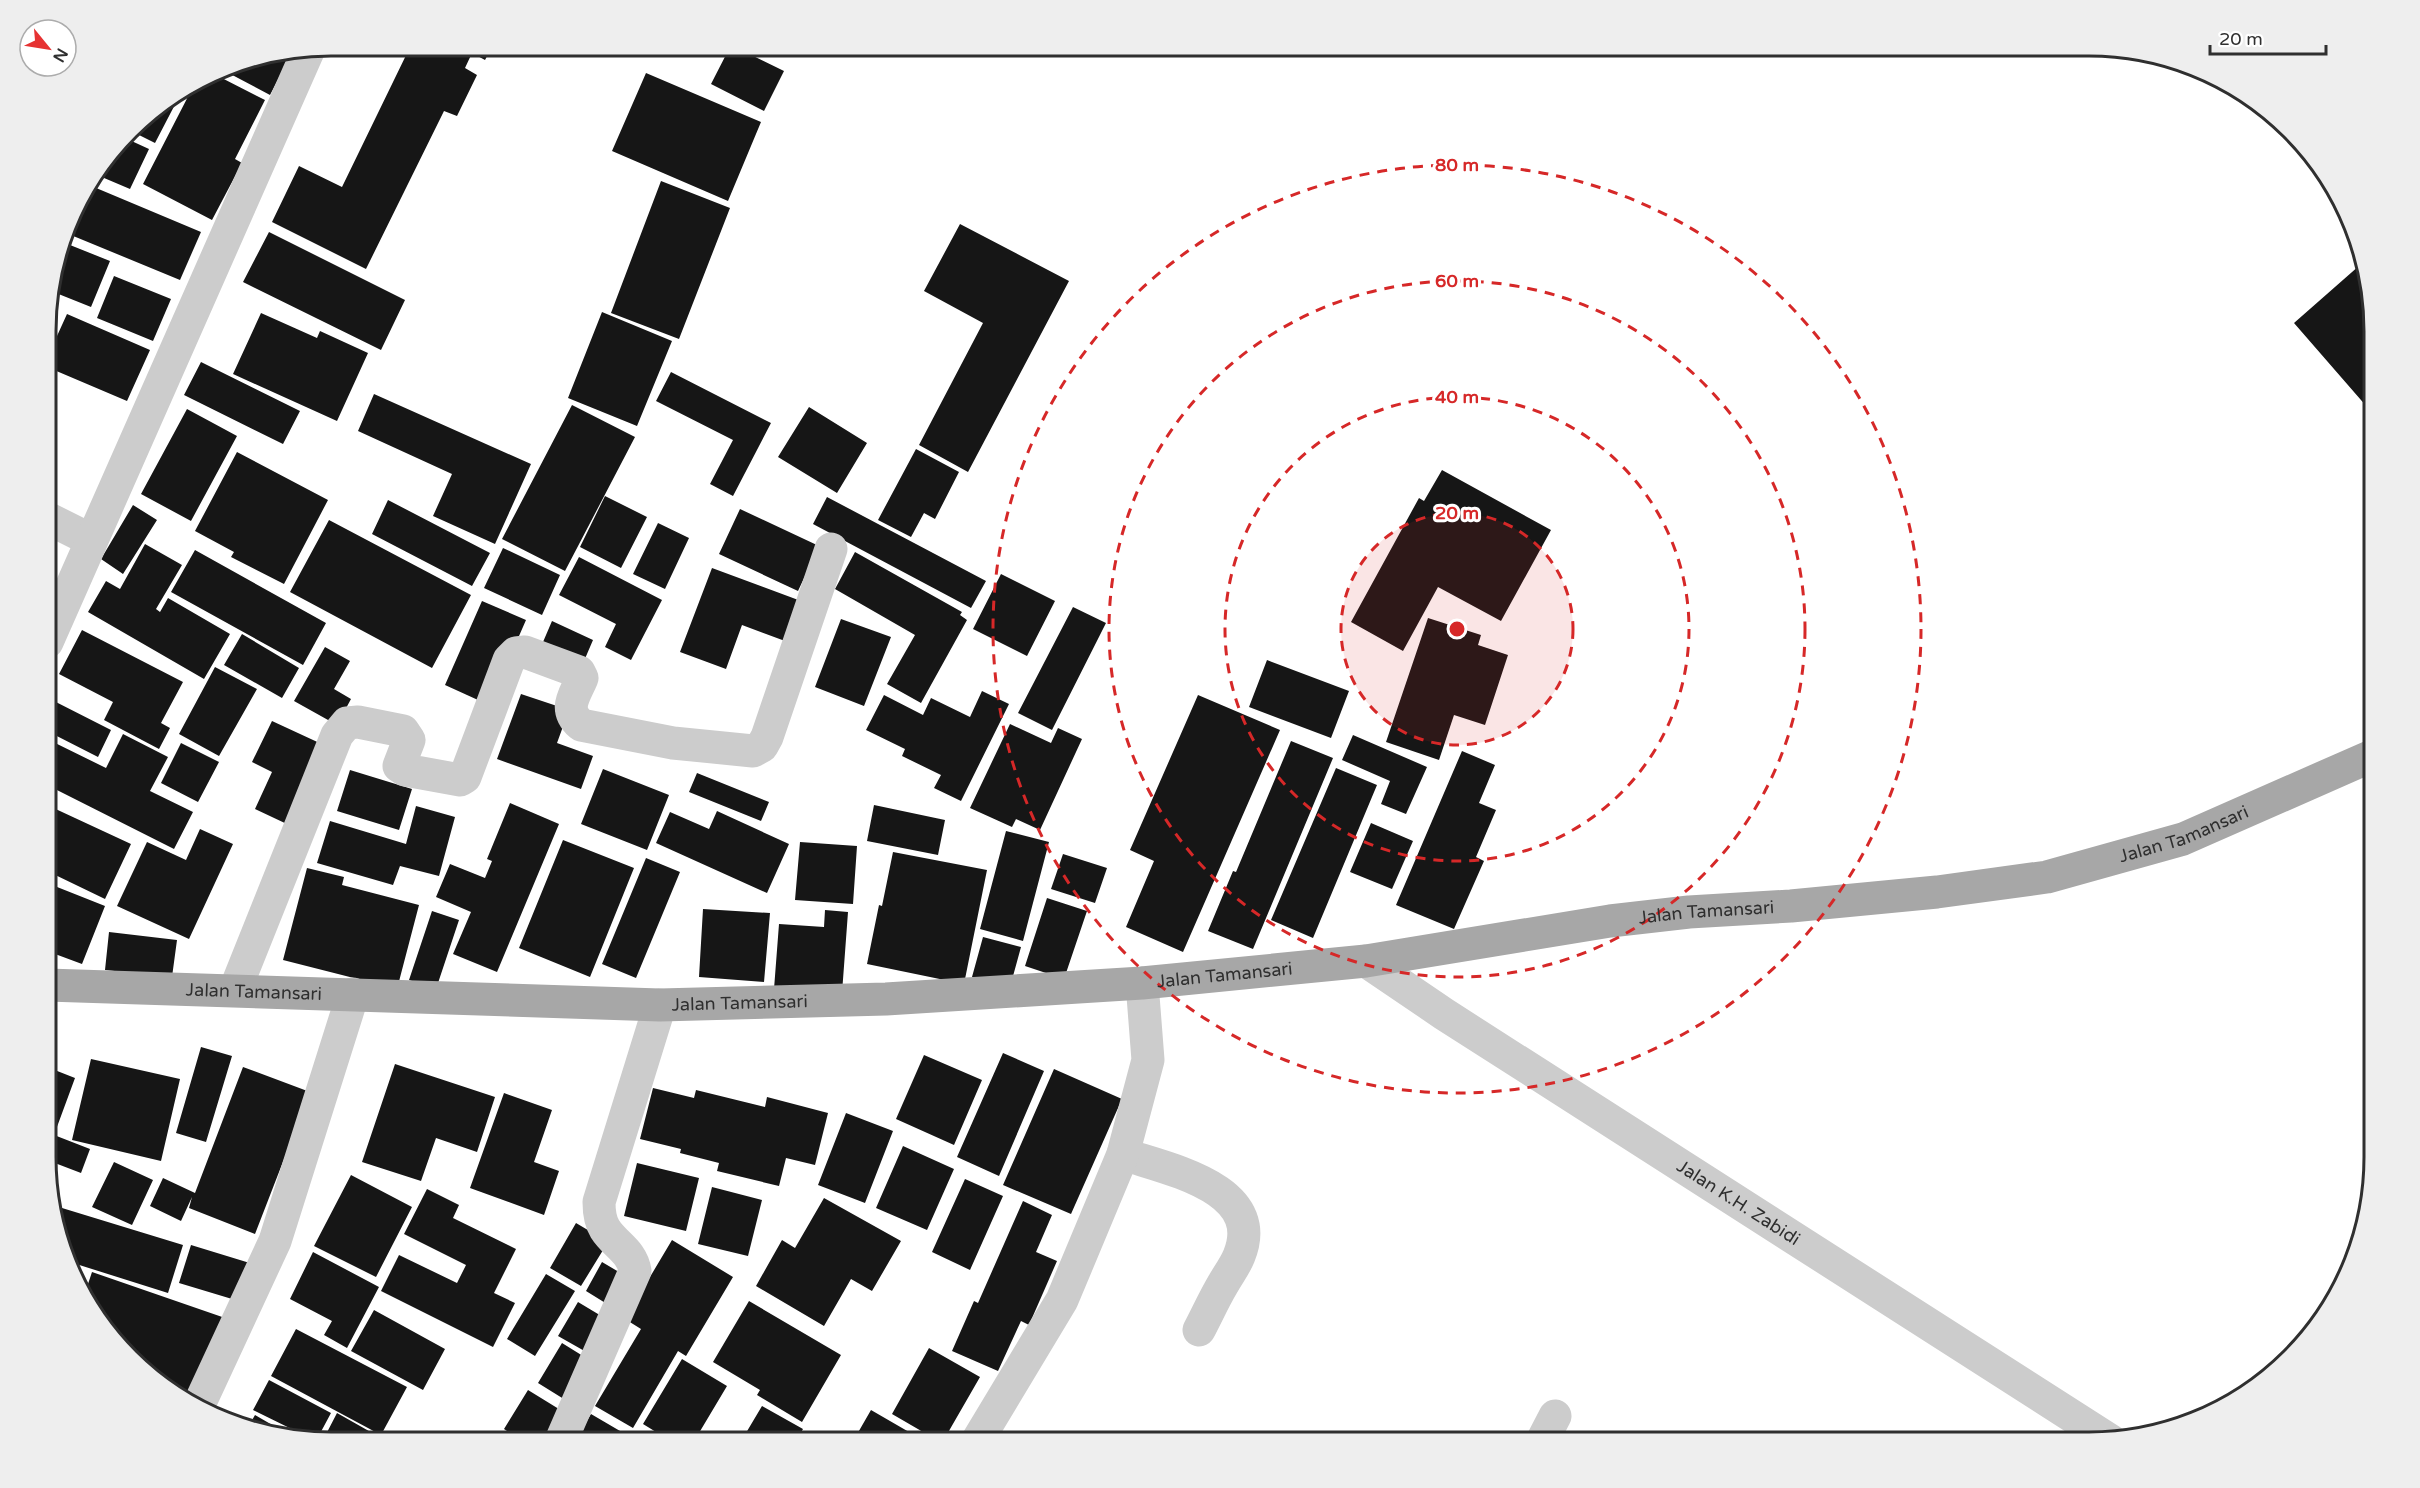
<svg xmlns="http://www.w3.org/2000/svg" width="2420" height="1488" viewBox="0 0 2420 1488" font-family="'Varela Round',sans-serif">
<rect width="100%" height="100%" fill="#fff"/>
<path fill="#161616" d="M411,45H493L485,60L472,53L465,68L477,75L457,116L444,111L366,269L272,222L299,166L342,187Z
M731,45L784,71L764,111L711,84Z
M287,54L290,56L270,95L219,68Z
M212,73L265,100L235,159L242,163L212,220L143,184L195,83Z
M646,73L761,122L728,201L612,151Z
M182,91L155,143L131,131L142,116Z
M125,138L149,149L130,189L97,175Z
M661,181L730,208L679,339L611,313Z
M89,185L201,232L180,280L66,233L75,204Z
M960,224L1069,281L968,472L919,445L983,323L924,291Z
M269,232L405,300L381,350L243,282Z
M70,245L110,261L91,307L51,291Z
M2360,265L2374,313V415L2294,323Z
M114,276L171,299L153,341L97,318Z
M602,312L672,341L637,426L568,398Z
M261,313L317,338L320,331L368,353L337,421L233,374Z
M67,314L150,350L127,401L47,367V358Z
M201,362L300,411L283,444L184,395Z
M671,372L771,423L733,496L710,484L733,440L656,401Z
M374,394L531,464L495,544L433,516L452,474L358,431Z
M572,405L635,437L565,571L502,539Z
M809,407L867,443L837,493L778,457Z
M187,409L237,436L191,521L141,494Z
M916,449L959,472L935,519L924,513L911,537L878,520Z
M237,452L328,500L284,584L231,557L234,552L195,531Z
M1442,470L1551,530L1501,621L1438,587L1403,651L1351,622L1419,498L1424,501Z
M605,496L647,517L621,568L580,547Z
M827,497L986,581L971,608L813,524Z
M388,500L490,553L472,586L372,534Z
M133,505L157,520L123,574L101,559Z
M740,509L819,546L798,591L719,554Z
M329,520L471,595L432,668L290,592Z
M658,523L689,538L665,589L633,574Z
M145,544L182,565L156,609L160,612L168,598L230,634L204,679L88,612L106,581L120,589Z
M503,548L560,575L542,615L484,588Z
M195,550L326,623L303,665L171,592Z
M855,552L962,612L960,615L967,620L921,703L887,684L915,635L835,589Z
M579,557L662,600L631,660L605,647L616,624L559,595Z
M712,568L801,601L785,641L742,625L726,669L680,652Z
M1001,574L1055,601L1027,656L973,629Z
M482,601L526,620L489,705L445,685Z
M1073,607L1106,623L1052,730L1018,713Z
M1428,618L1481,635L1478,645L1508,655L1485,725L1454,715L1439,760L1386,742Z
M841,619L891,637L864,706L815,687Z
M552,621L593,640L581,668L540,649Z
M82,630L183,682L161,723L170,728L159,749L104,720L113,702L59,674Z
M242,634L299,668L282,698L224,665Z
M325,647L350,661L334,689L351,699L337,725L294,701Z
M1267,660L1349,691L1331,738L1249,707Z
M215,667L257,689L219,756L179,734Z
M982,691L1009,704L961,801L934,788L941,775L902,756L905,749L866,730L884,695L923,715L931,698L970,717Z
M521,694L569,710L557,743L593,756L581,789L497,759Z
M1198,695L1280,730L1183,952L1126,927L1154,861L1130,850Z
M48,698L111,730L98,757L47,731Z
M272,721L326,746L289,825L255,809L272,772L252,762Z
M1010,724L1051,743L1058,728L1082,739L1040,830L1016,819L1012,827L970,808Z
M123,734L168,757L150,791L193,812L174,849L47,785V739L106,768Z
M1353,735L1427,767L1406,814L1381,804L1390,781L1342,760Z
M1291,741L1333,758L1253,949L1208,931L1233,871L1236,872Z
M181,743L219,762L198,802L161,783Z
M1462,751L1495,765L1479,803L1496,810L1476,857L1484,861L1454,929L1396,905Z
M1336,768L1377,785L1313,938L1271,920Z
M603,769L669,795L647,850L581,824Z
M350,770L412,789L399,830L337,811Z
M697,773L769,802L761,821L689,792Z
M510,803L559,824L497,972L453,954L471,912L436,897L450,864L485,878L492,861L487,859Z
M47,805L131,844L105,899L47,871Z
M874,805L945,820L938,855L867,841Z
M416,806L455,817L439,876L400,866L393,885L317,863L330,821L406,844Z
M717,811L789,844L767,893L656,843L670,812L709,829Z
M1371,823L1413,841L1392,889L1350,872Z
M200,829L233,844L189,939L117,906L147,842L186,860Z
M1006,831L1049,842L1023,941L980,929Z
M563,840L634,868L590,977L519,948Z
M800,842L857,846L853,904L795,900Z
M893,852L987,870L964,984L867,964L879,905L882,906Z
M1063,854L1107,868L1095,903L1051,889Z
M646,858L680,872L636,978L602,964Z
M307,868L344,877L342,885L419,905L397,989L283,960Z
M47,883L105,906L82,964L47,951Z
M1047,898L1087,911L1064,979L1025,966Z
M703,909L770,913L764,982L699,977Z
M825,910L848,912L842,993L774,989L779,924L824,927Z
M432,911L459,920L436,989L409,980Z
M109,932L177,940L172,977L105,970Z
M983,937L1021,947L1010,987L972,977Z
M201,1047L232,1056L206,1142L176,1133Z
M1003,1053L1044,1071L999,1176L957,1157Z
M924,1055L982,1080L954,1145L896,1119Z
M91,1059L180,1079L161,1161L72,1140Z
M395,1064L495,1097L477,1152L436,1138L421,1181L362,1162Z
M47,1067L75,1078L54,1135L90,1149L81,1173L47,1160Z
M243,1067L310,1092L255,1234L189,1208L192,1197L181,1221L150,1206L163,1178L195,1193Z
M1054,1069L1122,1099L1071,1214L1003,1185Z
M653,1088L694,1098L696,1090L765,1107L767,1097L828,1113L815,1165L786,1158L779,1186L717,1171L719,1163L680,1153L681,1149L640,1139Z
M504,1093L552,1110L534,1162L559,1171L544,1215L470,1188Z
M846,1113L893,1131L865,1203L818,1185Z
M903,1146L954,1169L927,1230L876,1208Z
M114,1162L153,1180L132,1225L92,1207Z
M637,1163L699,1178L686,1231L624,1216Z
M351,1175L412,1207L376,1277L314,1246Z
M965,1179L1003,1196L970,1270L932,1252Z
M712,1187L762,1200L748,1256L698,1244Z
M427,1189L459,1205L453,1218L516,1249L494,1293L515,1303L493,1347L381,1291L399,1255L457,1283L466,1265L404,1234Z
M824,1198L901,1241L872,1291L851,1279L824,1326L756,1286L782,1240L795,1248Z
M1023,1201L1052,1215L1036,1252L1057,1261L1029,1325L1021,1321L998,1371L952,1351L974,1301L978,1303Z
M62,1208L183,1245L168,1293L73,1263L58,1222Z
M576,1223L608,1242L581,1286L550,1268Z
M672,1240L733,1277L686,1356L678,1351L633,1428L595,1406L641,1329L625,1319Z
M191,1245L253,1264L242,1302L179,1283Z
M313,1252L379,1287L347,1348L324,1335L332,1321L290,1299Z
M602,1262L624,1275L607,1304L586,1291Z
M92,1272L228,1319L188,1403L172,1395L93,1316L85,1293Z
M546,1274L575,1291L535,1356L507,1339Z
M749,1301L841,1355L802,1422L757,1395L760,1390L713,1362Z
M578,1302L608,1320L588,1353L558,1336Z
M374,1310L445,1349L423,1390L351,1351Z
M296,1329L407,1387L381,1435L271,1376Z
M562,1343L591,1361L567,1401L538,1383Z
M929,1348L980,1377L942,1443L892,1414Z
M682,1359L727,1386L693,1443H674L643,1424Z
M269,1380L331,1413L316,1441L253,1410Z
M528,1390L567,1414L549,1443H499L507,1431L504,1429Z
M762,1406L803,1429L795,1443H740Z
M871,1410L928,1443H852Z
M337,1413L383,1439L380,1443L322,1442Z
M591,1414L632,1438L629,1443H574Z
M255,1415L293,1437L247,1429Z"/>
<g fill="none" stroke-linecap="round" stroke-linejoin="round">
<g stroke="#ccc" stroke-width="33">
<path d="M47,518L91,540"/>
<path d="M47,642L309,49"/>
<path id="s1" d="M1366,961L1444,1014L2111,1441"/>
<path d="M235,990L337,735L347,723L358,722L403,731L409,740L399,766L405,770L460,780L465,777L509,660L516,653L525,652L579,672L582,678C574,697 563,709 581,725L673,743L753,751L762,746L767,737L831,549"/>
<path d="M1123,1154C1167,1169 1267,1188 1239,1256C1235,1266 1228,1275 1223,1284C1214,1299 1207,1315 1199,1330"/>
<path d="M198,1407L275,1241L353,994"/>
<path d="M560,1443L635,1271C632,1251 615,1245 605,1229C600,1221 599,1212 599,1202L660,1005"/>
<path d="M976,1443L1062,1300L1123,1154L1148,1060L1142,983"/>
<path d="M1541,1443L1555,1416"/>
</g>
<path stroke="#a7a7a7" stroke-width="33" id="s2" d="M47,985L660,1005L886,999L1142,983L1366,961L1610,921L1689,912L1791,906L1937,892L2047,877L2183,839L2374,755"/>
</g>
<circle cx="1457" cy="629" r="116" fill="#d62828" fill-opacity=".12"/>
<g fill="none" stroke="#d62828" stroke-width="3" stroke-dasharray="10 8">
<circle cx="1457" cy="629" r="116"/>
<circle cx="1457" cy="629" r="232"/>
<circle cx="1457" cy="629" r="348"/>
<circle cx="1457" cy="629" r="464"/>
</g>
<g text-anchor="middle" stroke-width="6" stroke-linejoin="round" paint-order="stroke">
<g font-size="18" fill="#2f2f2f" stroke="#fff">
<text dy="6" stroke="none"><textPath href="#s2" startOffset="2151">Jalan Tamansari</textPath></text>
<text dy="6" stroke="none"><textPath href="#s2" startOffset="1665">Jalan Tamansari</textPath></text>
<text dy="6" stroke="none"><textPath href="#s2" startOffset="1179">Jalan Tamansari</textPath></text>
<text dy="6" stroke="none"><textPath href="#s2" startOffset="207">Jalan Tamansari</textPath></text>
<text dy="6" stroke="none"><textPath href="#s2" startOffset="693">Jalan Tamansari</textPath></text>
<text dy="6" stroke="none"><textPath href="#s1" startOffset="444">Jalan K.H. Zabidi</textPath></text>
</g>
</g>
<path d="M0 0H2420V1488H0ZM331 56H2089A275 275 0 0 1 2364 331V1157A275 275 0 0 1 2089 1432H331A275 275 0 0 1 56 1157V331A275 275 0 0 1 331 56Z" fill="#eee" fill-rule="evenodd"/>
<path fill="none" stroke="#2f2f2f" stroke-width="3" d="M331 56H2089A275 275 0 0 1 2364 331V1157A275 275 0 0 1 2089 1432H331A275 275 0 0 1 56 1157V331A275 275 0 0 1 331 56Z"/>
<circle cx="1457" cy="629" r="9" fill="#d62828" stroke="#fff" stroke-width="3"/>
<g font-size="18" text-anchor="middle" font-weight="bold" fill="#d62828" stroke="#fff" stroke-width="6" stroke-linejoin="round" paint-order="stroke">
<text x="1457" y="171">80 m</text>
<text x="1457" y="287">60 m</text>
<text x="1457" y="403">40 m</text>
<text x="1457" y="519">20 m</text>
</g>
<g transform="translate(48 48) rotate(120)"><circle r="28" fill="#ffffff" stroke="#acacac" stroke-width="1.5"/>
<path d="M0-4.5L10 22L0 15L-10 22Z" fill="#e63232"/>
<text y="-9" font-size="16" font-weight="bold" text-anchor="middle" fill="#2f2f2f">N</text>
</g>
<path d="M2210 45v9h116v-9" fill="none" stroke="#2f2f2f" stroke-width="3"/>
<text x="2219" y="45" font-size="18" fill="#2f2f2f" stroke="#ffffff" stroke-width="4.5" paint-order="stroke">20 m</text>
</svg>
